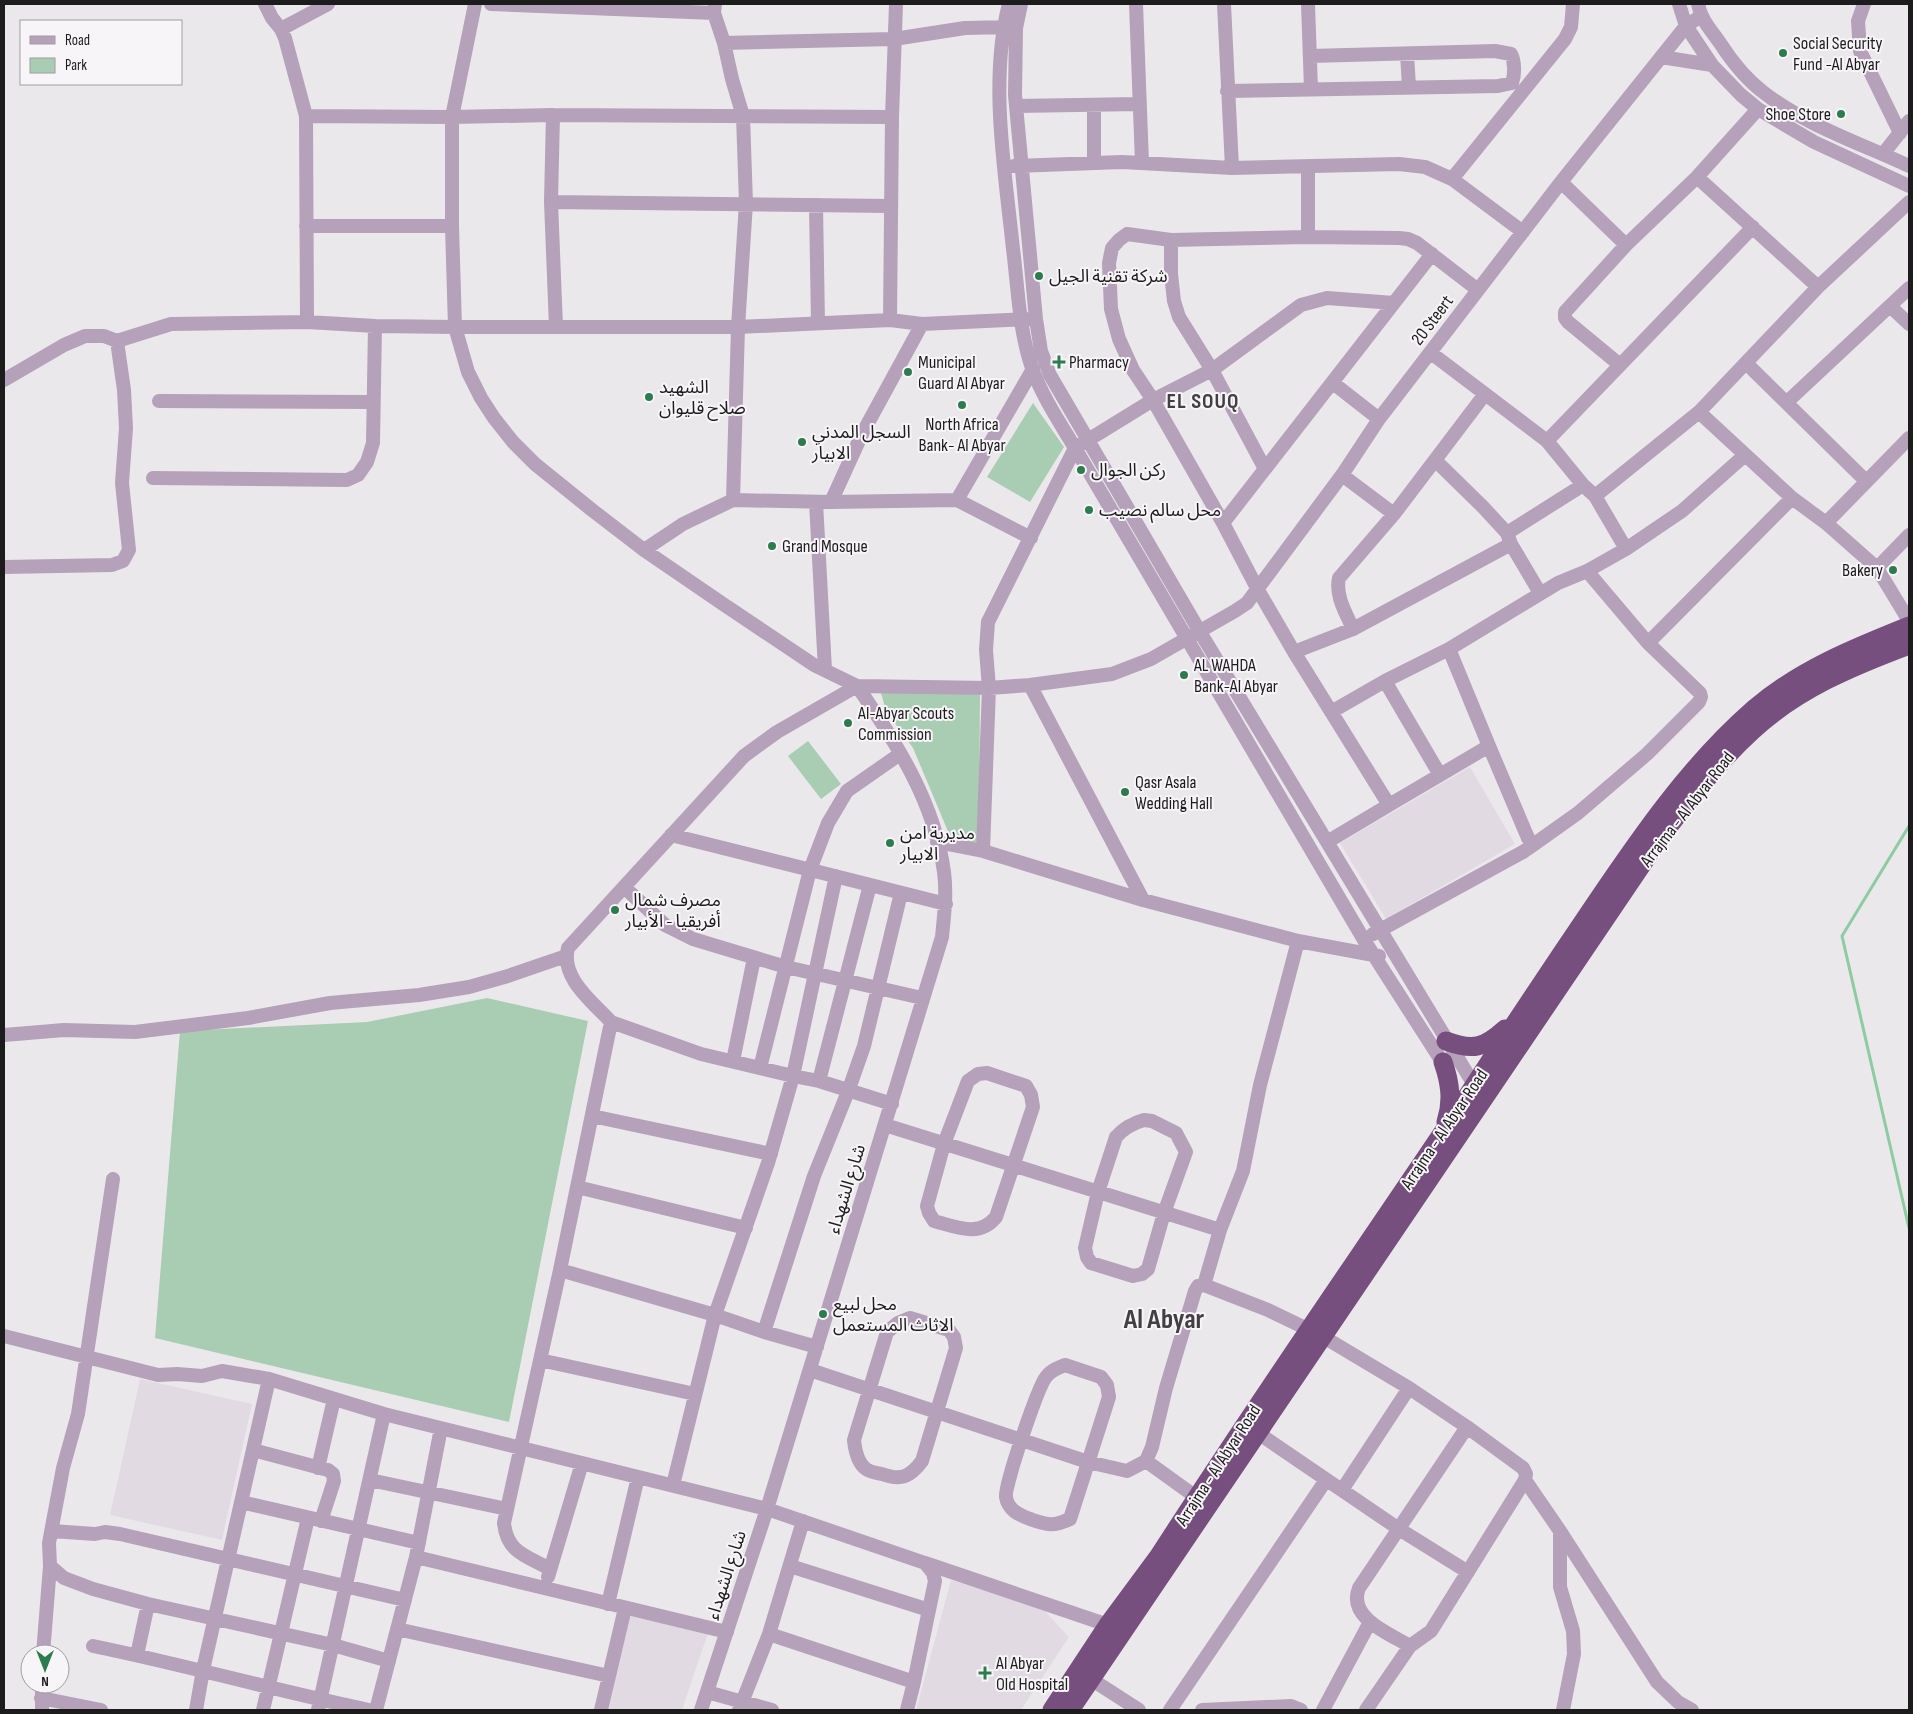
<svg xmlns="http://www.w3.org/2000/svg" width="1913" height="1714" viewBox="0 0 1913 1714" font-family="'Sofia Sans Condensed','Noto Sans Arabic',sans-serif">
<rect width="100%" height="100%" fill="#ebe8ec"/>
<path fill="#e2dae3" d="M1470,767L1515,844L1386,919L1340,843Z
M140,1379L252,1404L222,1540L110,1515Z
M951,1580L1042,1608L1069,1637L1021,1710H916Z
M628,1616L708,1633L682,1710H609Z"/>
<path fill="#a8cdb3" d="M1033,403L1064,447L1030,502L987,477Z
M881,693H980L979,837L975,844L952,841L913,748L886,711Z
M808,741L841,784L821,799L788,756Z
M487,998L588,1021L509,1422L155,1338L180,1031L367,1022Z"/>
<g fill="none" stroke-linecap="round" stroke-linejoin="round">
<path stroke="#8dcba1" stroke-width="3" d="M1909,826L1842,936L1909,1228"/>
<path stroke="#b5a1b9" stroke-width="14" d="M265,4L272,18L281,29
M475,4L452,117V226L455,327L468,372L481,398L494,418L513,442L535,464L592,510L644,550L723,604L814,665L857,686L989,688L1030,685L1112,674L1151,659L1235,611L1247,603L1342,475L1379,419L1561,182L1686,26L1701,16
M491,4L714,13
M715,4L714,13L724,43L732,79L743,116L746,203L738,327L733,500
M1009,4C989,80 1005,171 1013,249C1018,288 1019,331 1032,368C1042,396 1060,423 1075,448L1364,940L1448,1071
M1021,4L1016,28L1015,95L1036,319L1041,351L1050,375L1200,632L1479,1093
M1136,4L1142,163
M1224,4L1232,168
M1308,4L1311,89
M1679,4L1686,26L1712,65L1741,95L1758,109L1814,142L1909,186
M1698,4C1701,20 1711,30 1720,43C1731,60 1746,79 1763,92C1805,125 1860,143 1909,166
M1864,4L1858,21L1860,51L1900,133
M724,43L894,39L965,28L1011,27
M1407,54L1409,87
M1661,57L1712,65
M1227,91L1498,86L1512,83C1515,75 1515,62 1511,54L1495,51L1310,56
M1094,105V163
M1016,106L1140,104
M553,115L551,202L556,327
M306,116L452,117L553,115L892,117
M1883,154L1909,121
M1014,166L1122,162L1232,168L1399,164L1425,167L1452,179L1523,232
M1697,177L1758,109
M1452,179L1565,39L1571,27L1573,4
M1561,182L1626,245
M551,202L891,206
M816,205L818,323
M306,226H452
M1308,237V166
M1171,240V274L1174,301L1179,317L1212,370L1265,469
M1890,306L1909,324
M890,320L892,117L896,4
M307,322L306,116L285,38L281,29L328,4
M1431,353L1547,441L1583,485L1595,496L1699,412L1792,498L1826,523L1877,568L1909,621
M1747,364L1866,481
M1620,365L1568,322L1565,318V312L1626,245L1697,177L1818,287
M4,380L64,345L85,336H104L117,341L171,324L307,322L375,326L455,327H738L890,320L922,324L1030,319
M1333,383L1379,419
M1485,394L1435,460L1483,507L1507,533L1511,544L1540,593
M159,401L373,402
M1787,402L1909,288
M1699,412L1818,287L1909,202
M1547,441L1753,227
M1342,475L1394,514
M153,478L347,480L358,475L367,462L373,443L375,326
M1595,496L1626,549
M957,500L1033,369
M816,502L825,670
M831,502L862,434L922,324
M1223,523L1432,254
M1826,523L1909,438
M1507,533L1583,485
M644,550L683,524L733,500L831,502L957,500L1031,538
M4,567L112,565L123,561L129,550L122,483L126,428L124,390L117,341
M1877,568L1909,535
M1587,571L1648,643L1792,498
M1353,629L1511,544
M1294,652L1353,629C1346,613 1335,596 1339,578L1394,514L1435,460
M1385,681L1440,775L1389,805L1294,652L1258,590L1223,523L1153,400L1133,370L1119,339L1111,309L1109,263L1112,248L1119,240L1127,234L1171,240L1308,237L1399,238L1408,239L1417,243L1478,290
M1030,685L1143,900
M1331,712L1385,681L1449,649L1558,583L1587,571L1626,549L1682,511L1745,455
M1440,775L1489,746L1449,649
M671,835L946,904
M937,842L983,851L989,688L986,650L988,622L1075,448L1153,400L1212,370L1301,305L1327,298L1394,303
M1327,842L1389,805
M1533,845L1578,813L1647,754L1699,702L1701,697L1700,693L1648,643
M983,851L1143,900L1298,941L1379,956
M624,887L665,925L693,939L786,967L922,998
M1373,934L1523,852L1533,845L1528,838L1489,746
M611,1022L701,1054L793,1076L819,1081L892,1104
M4,1035L64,1030L135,1032L248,1018L330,1003L419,995L469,987L508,976L566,956
M733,1061L754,958
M760,1068L810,870L828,823L847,791L900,754
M987,1073L1026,1086L1031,1095L1033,1107L996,1217C979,1238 957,1227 934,1221L929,1213L927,1206L944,1144L968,1081L978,1074Z
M819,1081L870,885
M592,1116L771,1154
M1144,1120L1152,1121L1176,1133L1186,1152L1164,1213L1148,1269L1142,1274L1133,1276L1091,1263L1087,1257L1085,1248L1098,1192L1116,1137C1124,1128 1133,1123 1144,1120Z
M885,1125L1220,1230
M577,1187L746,1228
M560,1270L715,1315L764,1332L817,1347
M1204,1285L1220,1230L1243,1171L1260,1085L1298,941
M910,1318L949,1330L954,1337L956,1348L922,1461C910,1477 901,1481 882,1474C877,1473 870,1472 866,1469C858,1463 855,1450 854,1440L887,1332L898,1323Z
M764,1332L814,1176L849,1089L864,1046L901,893
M4,1336L158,1375L177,1374L202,1376L222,1371L269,1379L384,1414L767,1509L925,1563L933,1573L935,1581L914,1682L907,1710
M540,1360L695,1394
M1065,1365L1101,1377L1107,1385L1109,1397L1070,1519C1052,1527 1048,1525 1030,1519C1019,1515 1008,1510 1006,1497C1004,1486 1038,1387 1046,1377C1051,1370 1058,1368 1065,1365Z
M810,1370L1088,1462L1127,1471L1146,1461L1196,1497
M1258,1433L1399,1529L1468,1572
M253,1450L328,1470L333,1474L334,1481L321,1521
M1146,1461L1152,1447L1166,1388L1195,1291L1198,1286L1204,1285L1268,1310L1322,1336L1409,1388L1467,1427L1523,1468L1526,1474L1525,1480L1431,1631L1410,1646L1366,1710
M318,1468L334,1399
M370,1480L507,1509
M1525,1480L1560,1531L1657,1682L1678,1702L1692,1710
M673,1485L715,1315L768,1163L793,1076L836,876
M1342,1490L1409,1388
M241,1502L419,1543
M52,1531L95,1534L105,1532L120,1534L405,1600
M1560,1531V1587L1573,1631L1574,1654L1563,1710
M416,1557L727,1632
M925,1563L1108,1625
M50,1566L64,1578L93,1589L148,1604L333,1645L389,1661
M790,1566L929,1610
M550,1569C527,1556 507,1553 504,1523L560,1270L611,1022C593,1002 560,978 568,948L744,756L777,732L857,686
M548,1577L582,1463
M608,1604L638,1477
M397,1629L609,1676
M769,1634L914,1682
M93,1646C186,1665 277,1691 369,1710
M1410,1646C1390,1634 1347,1618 1359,1588L1467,1427
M43,1654L50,1566L49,1543L63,1468L78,1414L113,1179
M137,1655L148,1604
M1083,1674L1139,1710
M707,1692L772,1710
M41,1698L101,1710
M42,1710V1684
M196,1710L203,1670L269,1379
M263,1710L308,1518
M318,1710L384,1414
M376,1710L416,1557L441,1428
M601,1710L625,1608
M701,1710L767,1509L942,937C944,916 947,894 944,872C935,803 896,742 857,686
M739,1710L769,1634L803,1521
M1170,1710L1326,1480
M1202,1710L1291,1706L1301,1710
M1323,1710L1370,1622"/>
<path stroke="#774f7f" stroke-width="19" d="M1446,1041C1473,1051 1484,1048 1505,1029
M1443,1062C1450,1082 1453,1101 1446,1122
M1052,1710L1108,1625L1159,1556C1259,1400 1365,1249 1468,1095C1509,1032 1551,969 1593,907C1641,836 1689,766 1754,709C1799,670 1854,648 1909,626
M1070,1710L1662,835C1690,799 1718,762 1752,731C1797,689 1853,666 1909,645"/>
</g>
<g fill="#2c7c4d" stroke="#f8f5f9" stroke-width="2">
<circle cx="1783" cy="53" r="5"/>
<circle cx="1841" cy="114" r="5"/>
<circle cx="1039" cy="276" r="5"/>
<path d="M1056.5 354.5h5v5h5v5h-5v5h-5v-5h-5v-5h5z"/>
<circle cx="908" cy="372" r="5"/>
<circle cx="649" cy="397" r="5"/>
<circle cx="962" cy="405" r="5"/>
<circle cx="802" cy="442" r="5"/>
<circle cx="1081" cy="470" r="5"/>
<circle cx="1089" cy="510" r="5"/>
<circle cx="772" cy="546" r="5"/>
<circle cx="1893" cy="570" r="5"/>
<circle cx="1184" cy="675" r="5"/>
<circle cx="848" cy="723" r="5"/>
<circle cx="1125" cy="792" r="5"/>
<circle cx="890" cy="843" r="5"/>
<circle cx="615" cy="910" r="5"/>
<circle cx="823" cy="1314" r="5"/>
<path d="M982.5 1665.5h5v5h5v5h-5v5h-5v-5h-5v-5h5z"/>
</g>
<g text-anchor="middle" stroke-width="4" stroke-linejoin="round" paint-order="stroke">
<g font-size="18" fill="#1d1c1d" stroke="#f8f5f9" text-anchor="start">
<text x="1793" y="49">Social Security<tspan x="1793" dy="21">Fund -Al Abyar</tspan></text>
<text x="1831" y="120" text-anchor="end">Shoe Store</text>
<text x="1049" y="282">شركة تقنية الجيل</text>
<text x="918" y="368">Municipal<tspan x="918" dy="21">Guard Al Abyar</tspan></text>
<text x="1069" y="368">Pharmacy</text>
<text x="659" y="393">الشهيد<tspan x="659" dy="21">صلاح قليوان</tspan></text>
<text x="962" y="430" text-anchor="middle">North Africa<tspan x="962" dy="21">Bank- Al Abyar</tspan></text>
<text x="812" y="438">السجل المدني<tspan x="812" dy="21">الابيار</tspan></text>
<text x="1091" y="476">ركن الجوال</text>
<text x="1099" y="516">محل سالم نصيب</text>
<text x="782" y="552">Grand Mosque</text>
<text x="1883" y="576" text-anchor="end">Bakery</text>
<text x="1194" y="671">AL WAHDA<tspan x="1194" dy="21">Bank-Al Abyar</tspan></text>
<text x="858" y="719">Al-Abyar Scouts<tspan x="858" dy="21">Commission</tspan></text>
<text x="1135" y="788">Qasr Asala<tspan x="1135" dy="21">Wedding Hall</tspan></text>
<text x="900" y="839">مديرية امن<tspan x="900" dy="21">الابيار</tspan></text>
<text x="625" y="906">مصرف شمال<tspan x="625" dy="21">أفريقيا - الأبيار</tspan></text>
<text x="833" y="1310">محل لبيع<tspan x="833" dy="21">الاثاث المستعمل</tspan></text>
<text x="996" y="1669">Al Abyar<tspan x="996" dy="21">Old Hospital</tspan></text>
</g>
<g font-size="18" fill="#1d1c1d" stroke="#f8f5f9">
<text transform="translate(1432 320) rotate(-53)" y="6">20 Steert</text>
<text transform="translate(1687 809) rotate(-52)" y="6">Arrajma - Al Abyar Road</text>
<text transform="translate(1444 1129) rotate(-56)" y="6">Arrajma - Al Abyar Road</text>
<text transform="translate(846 1189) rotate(-73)" y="6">شارع الشهداء</text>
<text transform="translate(1218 1465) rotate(-57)" y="6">Arrajma - Al Abyar Road</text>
<text transform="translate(726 1575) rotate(-72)" y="6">شارع الشهداء</text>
</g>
<g font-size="22" font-weight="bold" letter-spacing="1" fill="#424043" stroke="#f8f5f9">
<text x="1203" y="408">EL SOUQ</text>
</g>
<g font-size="28" font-weight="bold" fill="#424043" stroke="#f8f5f9">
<text x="1164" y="1328">Al Abyar</text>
</g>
</g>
<rect width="1913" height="1714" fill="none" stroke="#1d1c1d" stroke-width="10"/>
<rect x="20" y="20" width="162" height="65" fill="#f8f5f9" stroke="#a09ea1"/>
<rect x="30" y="36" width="25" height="8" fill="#b5a1b9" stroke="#a09ea1"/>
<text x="65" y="45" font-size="15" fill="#1d1c1d">Road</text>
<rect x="30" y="58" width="25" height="15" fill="#a8cdb3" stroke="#a09ea1"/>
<text x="65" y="70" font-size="15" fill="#1d1c1d">Park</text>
<g transform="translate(45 1669) rotate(180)"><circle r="24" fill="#f8f5f9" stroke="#a09ea1"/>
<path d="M0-4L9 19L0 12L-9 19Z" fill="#2c7c4d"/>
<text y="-8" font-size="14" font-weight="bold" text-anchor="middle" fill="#1d1c1d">N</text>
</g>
</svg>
